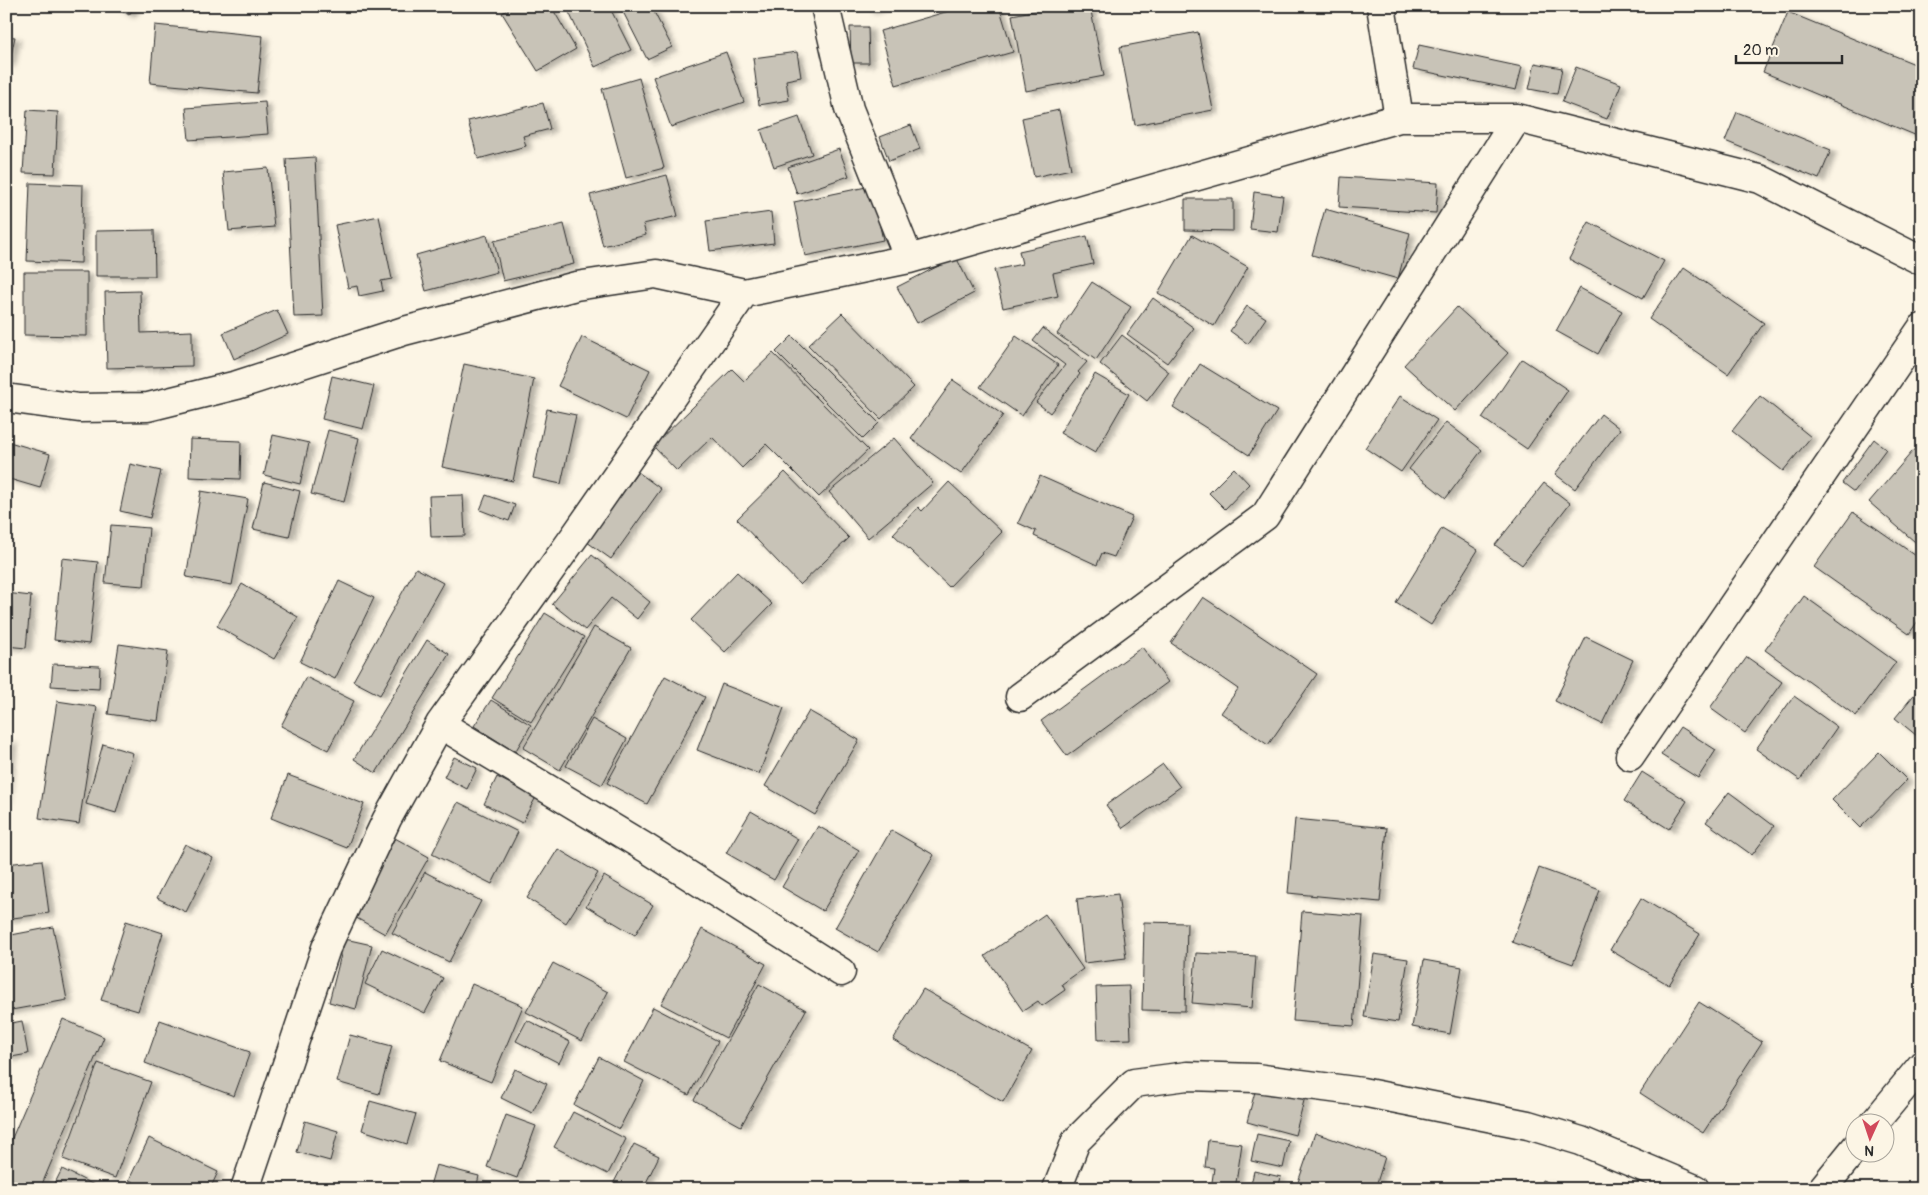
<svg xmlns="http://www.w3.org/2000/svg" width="1928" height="1195" viewBox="0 0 1928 1195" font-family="Pangolin,sans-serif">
<defs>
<filter id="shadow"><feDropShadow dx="5.5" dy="3" stdDeviation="2.5" flood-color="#0004"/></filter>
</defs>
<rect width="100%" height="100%" fill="#fcf5e5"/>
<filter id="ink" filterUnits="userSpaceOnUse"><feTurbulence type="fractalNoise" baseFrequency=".02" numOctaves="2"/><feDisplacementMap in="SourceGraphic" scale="10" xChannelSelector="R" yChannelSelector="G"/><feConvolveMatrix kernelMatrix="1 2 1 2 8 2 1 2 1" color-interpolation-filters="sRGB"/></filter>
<g filter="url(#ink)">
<path fill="#c8c3b7" stroke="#2b2b2b" filter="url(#shadow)" d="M115,6H135L129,15Z
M514,6H551L576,49L538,71L502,13Z
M566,6H609L631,50L595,67Z
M620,6H651L672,47L647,59Z
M867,6H884L869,11Z
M966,6H999L1013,52L896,85L880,31Z
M1058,6H1090L1104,76L1026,91L1012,15Z
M1788,12L1922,67V138L1763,72Z
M155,25L263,36L257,93L150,83Z
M850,27H868L869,63H851Z
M1198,32L1213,110L1135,125L1120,47Z
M6,36L15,37L9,64L6,63Z
M1419,45L1522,67L1516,90L1413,69Z
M726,52L744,102L671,127L653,77Z
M797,52L801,77L786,80L789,100L759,105L753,58Z
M1535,63L1562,68L1557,94L1529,89Z
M1576,67L1621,84L1607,119L1562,102Z
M639,78L664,168L626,178L602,89Z
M265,102L268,134L189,140L186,108Z
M543,103L550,129L523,136L526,146L478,159L468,121Z
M27,110L58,112L55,174L23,173Z
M1059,110L1071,169L1034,177L1022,118Z
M1737,112L1831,150L1819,179L1725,141Z
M799,117L812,154L774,167L761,130Z
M911,125L920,149L889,161L880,137Z
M839,149L849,176L797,194L788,167Z
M315,157L323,316L294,317L286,159Z
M268,168L274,227L229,231L223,172Z
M667,175L678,216L643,224L646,235L603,246L590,195Z
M1341,177L1438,183L1436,213L1339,207Z
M30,183L83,185L81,263L27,261Z
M871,186L883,240L805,256L794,202Z
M1254,192L1283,196L1278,232L1250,229Z
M1185,199H1233V231L1185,230Z
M1325,209L1410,233L1398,279L1312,255Z
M771,212L774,243L710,251L706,221Z
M379,216L392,279L381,281L383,291L359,296L357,286L348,288L335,225Z
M1589,222L1664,261L1643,298L1569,259Z
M564,224L574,264L503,281L494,241Z
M154,230L155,276H96V231Z
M487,235L497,272L426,291L416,255Z
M1192,235L1248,267L1214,326L1158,293Z
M1087,236L1093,264L1053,273L1058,296L1003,308L994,270L1022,264L1019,251Z
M956,257L974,293L917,323L897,287Z
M1684,268L1764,323L1728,374L1649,319Z
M24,272H87V336L24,335Z
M1092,282L1131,307L1096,360L1057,334Z
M1580,288L1622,311L1598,354L1556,331Z
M140,291L141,333L192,331V366L107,368L105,292Z
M1153,298L1194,328L1167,363L1127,334Z
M1247,306L1266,318L1248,344L1230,331Z
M1457,307L1508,353L1455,411L1404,365Z
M277,310L288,334L234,359L223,333Z
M842,313L914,387L881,419L808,345Z
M1043,328L1087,362L1078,372L1080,374L1050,413L1036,402L1065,365L1033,341Z
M1122,335L1169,372L1147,401L1100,364Z
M792,336L879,423L863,439L776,352Z
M1016,336L1058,365L1022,416L980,387Z
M582,337L650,370L626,419L558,386Z
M773,353L868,450L819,497L766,444L742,468L712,437L677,471L653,446L732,369L744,381Z
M1522,359L1568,390L1527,449L1482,418Z
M464,364L534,379L513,481L442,467Z
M1200,364L1277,411L1249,455L1173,407Z
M1095,374L1129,394L1095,453L1060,433Z
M332,376L374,386L363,429L322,419Z
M953,380L1003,415L961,474L911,439Z
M1400,396L1437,420L1401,472L1365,448Z
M1760,396L1811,437L1783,471L1732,431Z
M547,409L576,415L561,484L533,478Z
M1601,414L1620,429L1575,489L1555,474Z
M1446,422L1482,450L1446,498L1409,469Z
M328,430L359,438L344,502L311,494Z
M273,435L309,443L300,484L264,475Z
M894,438L933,483L868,538L829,492Z
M190,439L241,441L240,479L189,477Z
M1874,439L1886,449L1854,492L1842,483Z
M6,441L50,454L40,488L6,478Z
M1918,445L1922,447V548L1869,502Z
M130,464L161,471L150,518L120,511Z
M1234,468L1249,484L1225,509L1209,493Z
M638,472L661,489L611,559L587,542Z
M785,472L849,538L800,585L737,519Z
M1040,476L1132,517L1114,557L1102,553L1097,565L1034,536L1036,531L1018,523Z
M264,482L300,491L289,537L253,529Z
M949,482L1002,532L949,587L893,534L918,507L922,511Z
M1544,483L1570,503L1522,565L1495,545Z
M201,491L248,499L232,585L186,577Z
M463,495L465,536L431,537L429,496Z
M486,495L515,505L509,521L480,510Z
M1853,512L1922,560V615L1909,634L1814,567Z
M111,525L149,528L144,586L105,583Z
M1442,528L1478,550L1431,625L1396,603Z
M592,555L650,602L637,619L611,598L585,630L552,604Z
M62,558L98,562L89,644L54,640Z
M416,568L443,583L380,695L353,681Z
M737,572L772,604L725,652L691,620Z
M339,581L374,598L335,679L300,662Z
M242,584L298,617L274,659L217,626Z
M6,593L31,596L26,648L6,646Z
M1804,596L1896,662L1856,716L1765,650Z
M1203,597L1317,674L1268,745L1221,713L1238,689L1171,643Z
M545,613L584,637L531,722L492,698Z
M594,627L631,648L560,770L523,748Z
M1586,637L1633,660L1602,724L1555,701Z
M427,640L449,654L376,773L354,759Z
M119,644L168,651L158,721L108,714Z
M1142,647L1168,682L1067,756L1041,721Z
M1747,657L1782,682L1745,733L1710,708Z
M53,664L100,666L99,689L51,686Z
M665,676L705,697L647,804L607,783Z
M306,677L354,701L328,750L281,726Z
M722,684L784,708L759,774L697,750Z
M1922,685V740L1895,718Z
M1794,696L1837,727L1800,780L1756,749Z
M491,700L531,725L515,752L474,726Z
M57,701L97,707L79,824L39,818Z
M809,711L859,740L815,815L765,786Z
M592,719L627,739L602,785L566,766Z
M1680,727L1716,750L1698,778L1661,755Z
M6,741H11L6,800Z
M103,744L133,753L116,813L86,804Z
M1879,752L1907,780L1860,828L1832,800Z
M454,757L477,768L467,789L444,777Z
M1163,764L1180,787L1123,828L1106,805Z
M1642,772L1687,801L1669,829L1624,801Z
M288,775L364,804L347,848L271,818Z
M497,777L536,797L522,823L484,804Z
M1729,792L1774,826L1752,855L1706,822Z
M458,802L518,832L492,884L432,854Z
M751,811L798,839L774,880L726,853Z
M1295,819L1387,828L1380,902L1288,893Z
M818,826L859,850L823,911L782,887Z
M891,830L934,855L878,952L835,928Z
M395,838L429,857L385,934L351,915Z
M185,844L213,858L186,912L157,898Z
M558,849L598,873L566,923L527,898Z
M42,860L49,913L6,919V864Z
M1539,868L1600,890L1573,964L1512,942Z
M425,872L481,901L449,962L392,933Z
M604,876L653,905L635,935L586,906Z
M1118,894L1126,958L1084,963L1077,899Z
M1641,898L1700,934L1669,985L1610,950Z
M1302,911L1363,916L1354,1026L1293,1021Z
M1045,914L1083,969L1062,984L1065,990L1042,1006L1038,1001L1023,1011L985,956Z
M126,921L163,933L138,1011L101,1000Z
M1144,922L1187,923L1185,1011L1142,1010Z
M53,927L67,1000L6,1011V936Z
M702,929L766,964L726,1038L661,1004Z
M345,939L372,945L356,1009L329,1002Z
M382,949L443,978L425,1013L365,984Z
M1196,953L1256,956L1252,1008L1192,1003Z
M1374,954L1408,959L1398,1022L1364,1017Z
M1424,960L1462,967L1450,1034L1412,1027Z
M553,963L608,992L582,1041L526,1012Z
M472,984L523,1006L491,1082L440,1061Z
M759,984L806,1010L741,1126L694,1100Z
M1129,986L1131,1039L1098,1040L1096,987Z
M923,989L1032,1051L1003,1102L893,1040Z
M1699,1002L1762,1042L1703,1133L1640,1093Z
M653,1007L718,1041L689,1095L624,1062Z
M63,1019L104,1037L40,1189H6V1152Z
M160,1020L250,1052L234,1096L145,1063Z
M527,1020L570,1042L559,1063L516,1041Z
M22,1021L28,1054L6,1058V1024Z
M350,1035L392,1046L379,1094L337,1082Z
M599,1057L644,1081L619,1129L574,1105Z
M98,1063L151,1082L115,1178L63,1159Z
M515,1069L547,1084L532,1113L501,1098Z
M1258,1080L1306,1093L1295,1135L1247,1122Z
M370,1101L416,1114L407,1144L362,1130Z
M573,1112L626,1139L608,1174L554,1147Z
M506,1115L536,1126L517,1178L487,1167Z
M305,1121L338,1131L330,1161L297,1152Z
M1315,1133L1385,1157L1375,1189H1310L1297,1185Z
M1257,1134L1289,1141L1283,1168L1251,1161Z
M149,1138L218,1172L210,1189H148L129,1180Z
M1208,1140L1242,1144L1235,1189H1211L1214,1168L1205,1167Z
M634,1144L659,1156L643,1189H618L612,1186Z
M436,1165L479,1176L476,1189H429Z
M62,1169L102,1189H52Z
M1254,1171L1281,1177L1278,1189H1250Z
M1542,1180L1567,1189H1539Z"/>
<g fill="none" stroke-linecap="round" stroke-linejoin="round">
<g stroke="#2b2b2b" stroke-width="31">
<path id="minor" d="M825,6L849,109L909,259
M1381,6L1399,118
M6,398L79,408L148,407L237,385L404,331L576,286L656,274L744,293
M1020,697L1265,516L1517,118
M440,724L646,848L841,972
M1630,756L1922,328
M1875,1122L1922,1065
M245,1189L326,948L387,819L440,724L577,533L744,293L909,259L1399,118H1517L1760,179L1922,261
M1057,1189L1076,1141L1134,1083L1187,1076L1256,1078L1362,1092L1528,1125L1581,1141L1695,1189
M1822,1189L1856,1147"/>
</g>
<use href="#minor" stroke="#fcf5e5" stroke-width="28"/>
</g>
</g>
<rect width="1928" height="1195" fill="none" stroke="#fcf5e5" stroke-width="25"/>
<rect x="12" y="12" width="1903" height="1170" fill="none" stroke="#2b2b2b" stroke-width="2" filter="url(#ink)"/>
<g transform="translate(1870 1138) rotate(183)"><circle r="24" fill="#fcf5e5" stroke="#a8a49b"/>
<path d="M0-4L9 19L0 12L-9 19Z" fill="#d1495b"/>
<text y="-8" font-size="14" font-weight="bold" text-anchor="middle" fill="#2b2b2b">N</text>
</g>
<path d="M1736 55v8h106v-8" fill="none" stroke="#2b2b2b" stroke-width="2.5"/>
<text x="1743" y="55" font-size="15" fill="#2b2b2b" stroke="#fcf5e5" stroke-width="4" paint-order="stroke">20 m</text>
</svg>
